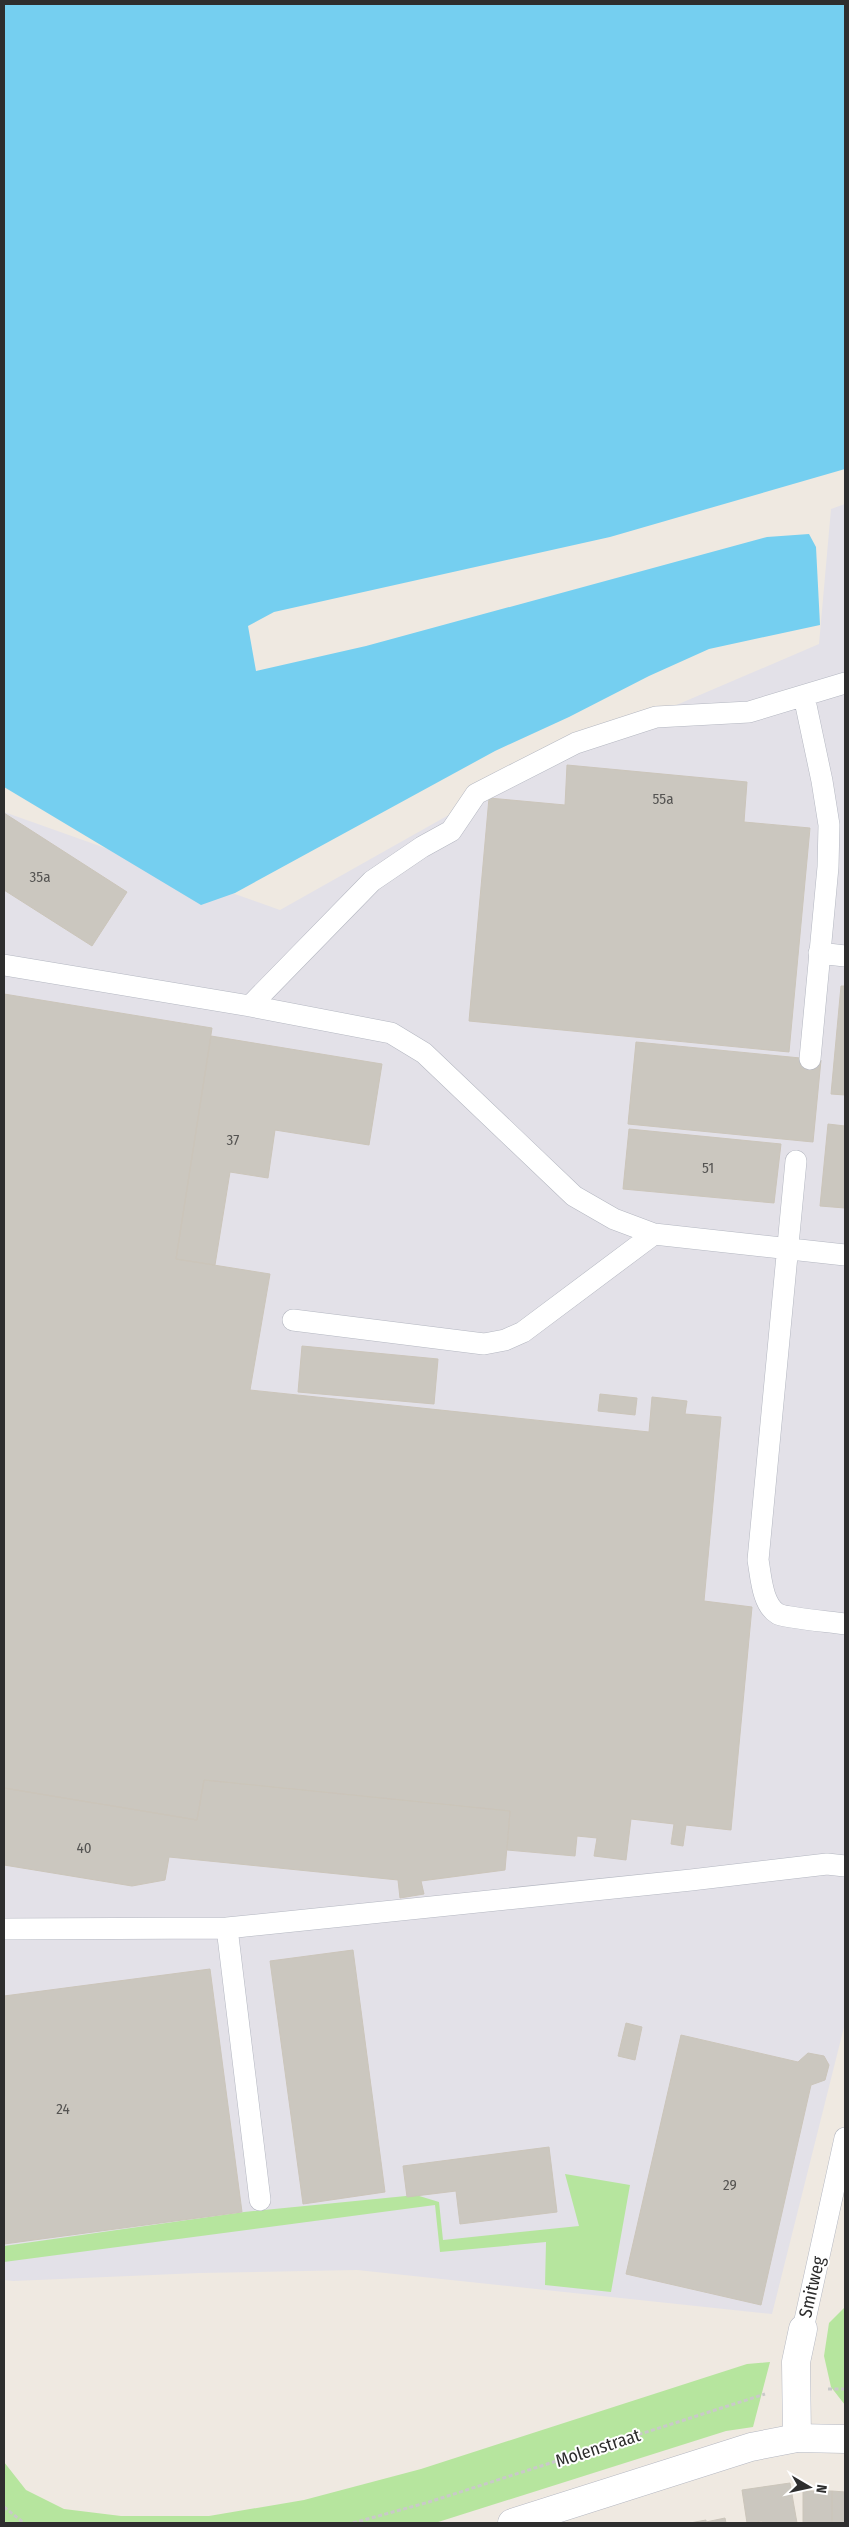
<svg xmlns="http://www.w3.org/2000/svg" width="849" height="2527" viewBox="0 0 849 2527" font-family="'Fira Sans Condensed',sans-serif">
<rect width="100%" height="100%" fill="#efe9e1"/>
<path fill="#e3e1e8" d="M845,504V2023L772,2314L357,2270L199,2273L13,2281L4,2280V812L280,910L541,763L819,644L831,509Z"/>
<path fill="#b6e59e" d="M565,2174L630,2185L611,2292L545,2285L546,2242L440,2252L435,2205L4,2262V2246L244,2212L416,2195L439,2202L443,2240L579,2226Z
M845,2307V2405L831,2387L824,2356L829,2323Z
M770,2362L753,2427L726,2431L435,2523H4V2462L26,2490L64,2509L121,2516H209L304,2500L421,2469L747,2364Z"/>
<path fill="#75cff0" d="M4,4H845V469L610,537L274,612L248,626L256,671L366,646L767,537L809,534L816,547L820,625L709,649L649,676L569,717L495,751L235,893L201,905L4,787Z"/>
<path fill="#cbc7bf" stroke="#cbc5ba" d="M567,765L747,782L744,822L810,828L789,1052L469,1021L489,798L565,805Z
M4,813L127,892L92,946L4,890Z
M841,986H845V1095L831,1094Z
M4,994L212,1028L176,1259L270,1274L250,1390L649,1432L652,1397L687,1401L685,1414L721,1417L704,1601L752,1607L731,1830L686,1825L683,1846L671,1844L674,1824L631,1819L626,1860L594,1856L597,1838L577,1836L575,1856L507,1850L510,1811L204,1780L197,1820L4,1788Z
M211,1036L382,1064L369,1145L275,1130L268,1178L230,1172L215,1265L176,1259Z
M636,1042L821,1060L813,1142L628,1124Z
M828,1124L845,1126V1208L820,1206Z
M629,1129L781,1144L774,1203L623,1189Z
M302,1346L438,1359L434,1404L298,1392Z
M600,1394L637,1398L635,1415L598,1411Z
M204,1780L510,1811L505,1870L421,1881L424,1894L400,1898L398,1880L169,1857L165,1880L132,1886L4,1865V1788L197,1820Z
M353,1950L385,2192L303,2204L270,1961Z
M210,1969L242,2212L4,2244V1996Z
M626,2023L642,2027L635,2060L618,2056Z
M681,2035L798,2062L808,2053L824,2056L829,2065L825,2080L811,2085L761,2305L626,2274Z
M549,2147L557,2212L460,2224L456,2191L407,2197L403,2166Z
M790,2483L797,2523H763L762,2521L747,2523L742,2490Z
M803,2491H832V2523H803Z
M832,2491L845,2492V2523H832Z
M725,2518L726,2523H690L706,2520V2522Z"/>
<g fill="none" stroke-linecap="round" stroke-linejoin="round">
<g stroke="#b4b7c1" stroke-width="22">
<path id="service" d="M804,696L822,781L829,825L828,867L810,1059
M819,953L845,956
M4,965L250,1006L391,1033L424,1053L574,1196L614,1219L654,1234
M250,1006L372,881L422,847L451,831L476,794L576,743L656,717L749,712L845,683
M796,1161L758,1560C761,1576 762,1605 778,1614C786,1618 833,1622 845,1624
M293,1320L484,1344L505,1340L523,1332L654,1234L845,1255
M227,1928L260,2200
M4,1929L227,1928L691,1880L827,1864L845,1866
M803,2329L845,2138"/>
</g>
<g stroke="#b4b7c1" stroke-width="29">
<path id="minor" d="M797,2438L796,2362L803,2329"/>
</g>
<g stroke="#b4b7c1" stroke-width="29">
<path id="tertiary" d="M512,2523L751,2447L797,2438L845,2439"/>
</g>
<path stroke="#c9c9c9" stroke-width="3" stroke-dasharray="4 2.5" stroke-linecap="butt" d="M828,2389H845
M4,2507L24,2523
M353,2523L429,2502L765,2394"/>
<use href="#service" stroke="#fff" stroke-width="21"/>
<use href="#minor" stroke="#fff" stroke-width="28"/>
<use href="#tertiary" stroke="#fff" stroke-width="28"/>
</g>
<g text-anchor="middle" stroke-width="4" stroke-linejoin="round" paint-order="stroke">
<g font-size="15" fill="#555452">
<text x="663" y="804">55a</text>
<text x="40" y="882">35a</text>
<text x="233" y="1145">37</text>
<text x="708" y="1173">51</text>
<text x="84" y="1853">40</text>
<text x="63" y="2114">24</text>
<text x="730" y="2190">29</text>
</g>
<g font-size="18" fill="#2e2e2e" stroke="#fff">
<text transform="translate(812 2287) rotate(-77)" y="6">Smitweg</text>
<text transform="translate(598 2448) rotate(-18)" y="6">Molenstraat</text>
</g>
</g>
<rect width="849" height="2527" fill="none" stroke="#2e2e2e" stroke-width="10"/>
<g transform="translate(809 2487) rotate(99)" stroke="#ffffff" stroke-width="4" paint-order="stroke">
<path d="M0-4L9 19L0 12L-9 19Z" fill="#2e2e2e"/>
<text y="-8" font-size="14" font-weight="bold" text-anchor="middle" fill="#2e2e2e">N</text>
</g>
</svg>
